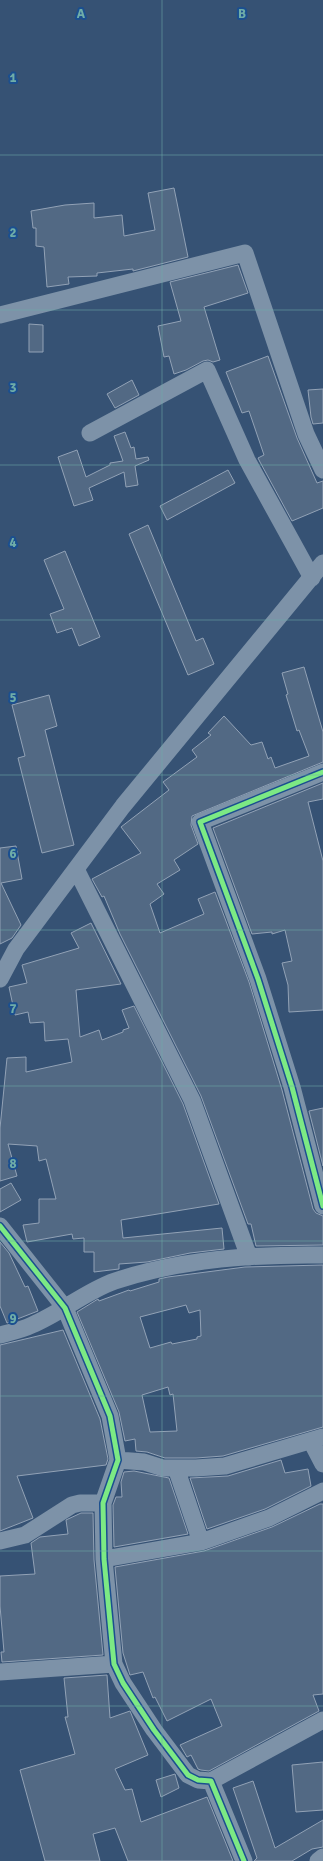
<svg xmlns="http://www.w3.org/2000/svg" width="323" height="1861" viewBox="0 0 323 1861" font-family="Signika,sans-serif">
<rect width="100%" height="100%" fill="#365274"/>
<path fill="#526984" stroke="#92a2b6" fill-rule="evenodd" d="M174,188L188,257L133,271V269L97,273V276L68,277L69,284L47,287L44,247L36,246V228H33L31,211L65,205L94,203V218L122,215L124,236L155,230L148,193Z
M238,265L248,293L204,307L220,360L213,362L208,360L203,361L186,370L174,374L169,356L164,357L158,326L181,321L170,282Z
M29,324L43,325V352H29Z
M268,356L297,438L317,483L323,481V508L292,521L260,462L258,458L264,455L249,411L242,413L226,372Z
M132,380L139,395L115,408L107,394Z
M323,389V423L313,424L311,417L308,390Z
M125,432L131,448L134,447L136,459L148,457L149,460L135,466L138,485L126,487L124,472L89,488L93,500L74,506L58,457L77,450L86,477L110,465V463L123,461L114,436Z
M228,470L235,483L167,520L160,506Z
M148,525L196,641L203,638L214,664L188,675L129,534Z
M65,551L100,637L79,646L72,628L57,633L50,614L64,609L44,560Z
M304,667L323,732V762L192,816L191,825L198,844L174,860L180,870L157,884L164,894L150,904L160,933L204,914L198,899L215,892L249,982L282,1090L313,1209L316,1213L323,1216V1245L256,1246L251,1224H248L201,1096L120,934L104,896L102,897L92,879L141,853L121,827L169,790L163,782L197,757L192,750L211,735L208,733L224,716L251,745L262,742L268,759L271,757L275,768L309,756L299,730L297,731L286,695L288,694L282,673Z
M49,695L57,726L45,730L74,845L42,853L18,758L25,756L12,705Z
M323,783V799L308,802L323,861V1010L289,1012L288,985L282,963L292,961L285,930L272,934V932L252,934L213,828Z
M16,846L22,879L1,883L21,925L12,938L0,944V848Z
M91,923L121,984L76,990L80,1037L99,1030L102,1040L123,1032V1030L129,1028L122,1010L134,1006L183,1104L219,1204L121,1220L123,1238L222,1228L224,1249L190,1253L147,1262L119,1264V1269L94,1272V1252H84V1238L73,1239L72,1234L27,1242L23,1225L39,1223V1199H56L46,1159L39,1161L37,1146L8,1144L17,1176L0,1181V1128L7,1058L26,1057V1072L72,1062L68,1039L45,1041L44,1022L30,1023L28,1012L15,1015L9,987L27,983L22,965L79,948L71,933Z
M323,1108V1166L309,1111Z
M11,1183L21,1200L0,1212V1189Z
M0,1242L9,1253L25,1287L28,1286L38,1311L7,1323L0,1306Z
M323,1265V1427L223,1456L196,1458H165L147,1452L136,1451L135,1439L125,1441L119,1412L77,1312L98,1299L99,1301L129,1290L130,1291L159,1282V1279L168,1277L245,1267ZM186,1305L189,1313L200,1310L201,1336L197,1337V1339L172,1344L171,1342L150,1348L140,1317ZM168,1387L170,1395L173,1394L177,1431L150,1432L142,1395Z
M63,1330L100,1419L108,1459L106,1465L17,1476L33,1518L0,1531V1345Z
M281,1460L285,1473L308,1469L311,1486L265,1509L207,1529L190,1478L228,1476Z
M134,1471L169,1478L188,1534L114,1547L113,1505L116,1497H122L121,1482L124,1472Z
M320,1504H323V1694L313,1695L319,1711L209,1771L201,1770L198,1769L191,1755L187,1757L180,1745L222,1726L211,1699L167,1721L155,1697L153,1698L143,1672L130,1675L123,1653L115,1567L204,1551L272,1527Z
M81,1513H93L94,1560L103,1655L2,1662L1,1652H4L0,1606V1576L35,1574L31,1543L40,1537L68,1534L66,1520Z
M107,1675L110,1718L130,1711L148,1755L115,1769L125,1790L132,1789L141,1822L207,1797L233,1861H128L115,1828L93,1834L100,1861H45L20,1770L75,1754L65,1717H68L64,1678Z
M323,1762V1810L296,1812L292,1765Z
M175,1774L179,1788L161,1797L156,1780Z
M253,1781L275,1848L323,1820V1847L312,1849L292,1861H254L257,1858L233,1788Z"/>
<g fill="none" stroke-linecap="round" stroke-linejoin="round">
<path stroke="#7d92a8" stroke-width="17" d="M0,315L245,253L306,434L323,470
M90,433L207,370L247,460L312,578
M323,772L200,822L258,979L292,1087L323,1206
M76,869L192,1100L249,1257
M0,979L16,949L123,806L323,563
M0,1226L65,1308L110,1416L118,1460L103,1503L104,1559L114,1664L123,1683L154,1730L188,1775L198,1780L211,1781L244,1861
M0,1335C11,1332 22,1330 32,1325C61,1313 86,1291 115,1281C181,1259 254,1254 323,1255
M311,1441L323,1464
M118,1460L144,1462L163,1468H196L225,1466L323,1437
M176,1468L201,1542
M0,1541L25,1535L72,1505L80,1503H103
M104,1559L201,1542L269,1518L323,1491
M0,1672L114,1664
M211,1781L323,1720
M318,1861L323,1857"/>
<g stroke="#1b4f8f" stroke-width="8">
<path id="cycleway" d="M323,772L200,822L258,979L292,1087L323,1206
M0,1226L65,1308L110,1416L118,1460L103,1503L104,1559L114,1664L123,1683L154,1730L188,1775L198,1780L211,1781L244,1861"/>
</g>
<use href="#cycleway" stroke="#7ce984" stroke-width="5"/>
</g>
<path fill="none" stroke="#6fada8" stroke-width="1" stroke-opacity="0.55" d="M162,0V1861M0,155H323M0,310H323M0,465H323M0,620H323M0,775H323M0,930H323M0,1086H323M0,1241H323M0,1396H323M0,1551H323M0,1706H323"/>
<g font-size="13" text-anchor="middle" font-weight="bold" fill="#6fada8" stroke="#1b4f8f" stroke-width="4" stroke-linejoin="round" paint-order="stroke">
<text x="81" y="18">A</text>
<text x="242" y="18">B</text>
<text x="13" y="82">1</text>
<text x="13" y="237">2</text>
<text x="13" y="392">3</text>
<text x="13" y="547">4</text>
<text x="13" y="702">5</text>
<text x="13" y="858">6</text>
<text x="13" y="1013">7</text>
<text x="13" y="1168">8</text>
<text x="13" y="1323">9</text>
</g>
</svg>
